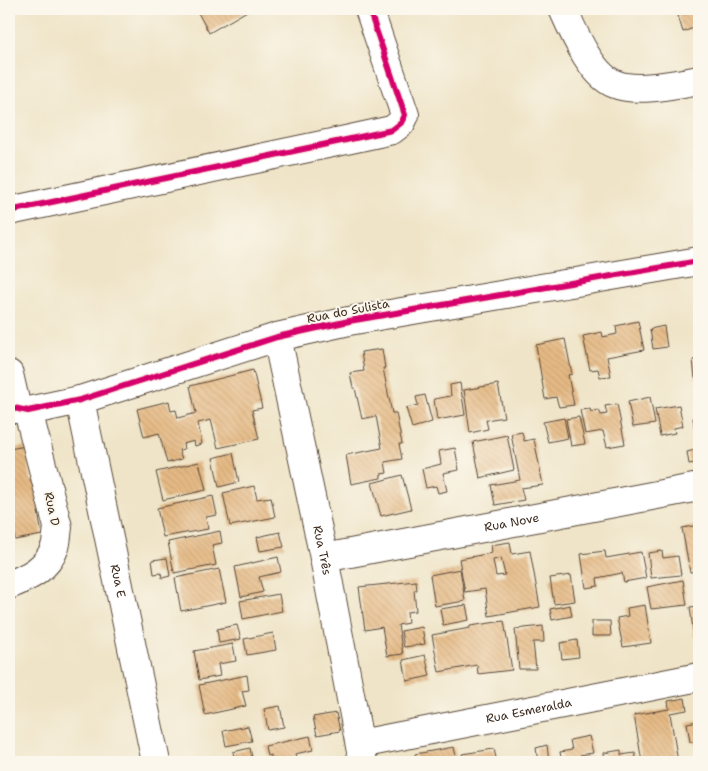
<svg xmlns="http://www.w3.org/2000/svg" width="708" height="771" viewBox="0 0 708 771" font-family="'Shantell Sans',sans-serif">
<defs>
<pattern id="building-back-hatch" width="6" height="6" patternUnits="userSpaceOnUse" patternTransform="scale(1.25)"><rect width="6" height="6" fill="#e6ba85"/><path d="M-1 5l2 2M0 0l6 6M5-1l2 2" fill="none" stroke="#c6a072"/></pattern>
</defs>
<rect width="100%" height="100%" fill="#fbf7ec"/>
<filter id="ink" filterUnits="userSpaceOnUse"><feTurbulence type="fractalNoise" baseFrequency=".02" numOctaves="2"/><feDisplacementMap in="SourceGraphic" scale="10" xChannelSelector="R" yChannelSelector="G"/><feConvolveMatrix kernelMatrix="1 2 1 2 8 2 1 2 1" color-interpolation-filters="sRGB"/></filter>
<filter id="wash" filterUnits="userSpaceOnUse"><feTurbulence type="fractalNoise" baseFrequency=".0096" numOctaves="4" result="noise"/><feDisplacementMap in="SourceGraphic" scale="20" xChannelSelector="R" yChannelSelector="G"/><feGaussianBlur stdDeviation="1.12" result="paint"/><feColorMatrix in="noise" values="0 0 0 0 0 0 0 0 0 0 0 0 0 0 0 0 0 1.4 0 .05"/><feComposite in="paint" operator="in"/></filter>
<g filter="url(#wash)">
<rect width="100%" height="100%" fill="#efe4c7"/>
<g id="blocks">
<path fill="url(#building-back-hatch)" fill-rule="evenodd" d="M196,9H245L247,11L209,33Z
M676,9H699V26L683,32Z
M638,321L644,350L607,357L611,376L600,377L598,369L590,370L583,336L602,332L603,337L617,334L616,326Z
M664,326L667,347L653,349L650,329Z
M565,339L572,374L568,375L574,405L559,407L556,397L545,399L536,345Z
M382,349L385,368H383L392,413H396L402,444H399L402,459L385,462L387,473L381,474V478L351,484L346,455L382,448L376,416L362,419L355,388H353L350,373L364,371L361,352Z
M699,358V378H695L693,360Z
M253,370L262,408L252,410L259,439L218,448L211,420L198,423L202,444L195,446L194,441L183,444L184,449L179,450L182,459L167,463L159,433L144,437L137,409L169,401L171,411L176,410L178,418L196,413L190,386Z
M460,383L465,415L437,420L434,399L451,396L450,385Z
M498,384L504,417L486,420L488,429L470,433L464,390Z
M425,395L432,422L412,428L406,408L418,405L416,397Z
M650,397L655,424L633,427L628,402Z
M617,404L625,444L607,447L603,431L585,434L580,410L590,409L591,412L599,410L601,415L607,414L605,406Z
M679,405L683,426L674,428L675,433L660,436L655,409Z
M699,410V438L696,439L693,418H697L696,411Z
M579,417L585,444L571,446L566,419Z
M564,418L568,438L548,442L543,422Z
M522,432L524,441L534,439L543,485L521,488L524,500L495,505L491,485L520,480L511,434Z
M507,435L514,470L480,478L473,442Z
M26,446L31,481L39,479L45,510L38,512L42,535L15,540L11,518H9V449Z
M455,448L459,470L443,473L447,491L438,493L436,486L426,488L422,469L441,464L439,451Z
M699,449V462L689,464L687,452Z
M233,453L239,482L219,487L213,458Z
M199,462L206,490L163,500L156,472Z
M402,475L411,509L381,516L372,483Z
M254,486L257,499L271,497L275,517L230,526L223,493Z
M213,496L217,515L206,517L208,529L163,537L157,508Z
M699,525V571L690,572L682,528Z
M220,531L222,543L212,545L216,565L174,573L168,542Z
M280,532L284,547L260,551L257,537Z
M510,542L512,554L530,551L540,607L489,616L485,589L465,592L459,559L492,553L491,545ZM501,558L505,575L496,576L493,560Z
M605,551L606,558L641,552L646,578L624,582L622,573L597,578L598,586L586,588L581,554Z
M662,551L663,558L678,556L681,575L651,578L648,553Z
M278,557L281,572L259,577L263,592L241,597L235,567Z
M167,558L170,576L162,578L161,573L154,574L152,560Z
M219,569L226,602L181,611L175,578Z
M460,569L465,601L435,606L430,575Z
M571,575L575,601L554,604L550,578Z
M683,580L687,605L651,609L647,587Z
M416,581L417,590H414L416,611L407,612L408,623L398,625L403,654L387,656L382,627L365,630L359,587Z
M279,594L282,611L243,619L240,601Z
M466,605L469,620L443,625L440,609Z
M570,605L572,616L552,620L550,609Z
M645,605L651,643L623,647L617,618L628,616L627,608Z
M699,606V637H694L690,607Z
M504,621L512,670L478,674L477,665L439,672L432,635L470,628V626Z
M592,621H610L611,636H592Z
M237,625L241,639L219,643L217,629Z
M543,626L544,642H533L536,669H519L515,629Z
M422,627L425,644L404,647L401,631Z
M273,633L276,650L247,655L244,639Z
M577,640L579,657L562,659L560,643Z
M233,644L236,661L218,664L220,676L199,680L194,651Z
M425,655L430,676L407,681L403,660Z
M247,675L249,690L242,691L246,706L205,715L199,685Z
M685,698L687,710L670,713L678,762H642L634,715L669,709L668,701Z
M280,706L284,727L268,730L264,709Z
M336,713L340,731L317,735L313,717Z
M699,721V756H698L695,742H690L687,723Z
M248,726L252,741L226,746L223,731Z
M310,736L313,750L295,754L296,759L293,760V762H272L271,755L267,756L265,746Z
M589,736L593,753L580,755L581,758L590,756L591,762H562L560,752L572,750L570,740Z
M547,745L549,762H538L536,748Z
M454,747L457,761L463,760V762H416L415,754Z
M250,748L253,762H235L233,752Z
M494,749L497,762H464L462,754Z
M621,750V755L635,753L637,762H605L604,753Z"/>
</g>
</g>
<g filter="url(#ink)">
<use href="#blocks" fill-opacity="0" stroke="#564637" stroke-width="1"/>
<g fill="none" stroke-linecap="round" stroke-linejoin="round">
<g stroke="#564637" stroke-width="30">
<g id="minor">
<path d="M563,9C573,31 591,75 615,84C636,93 677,84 699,80"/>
<path d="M9,211L346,140L392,130L401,123L405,115L369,9"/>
<path id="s1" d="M277,337L324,558L363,762"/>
<path d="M9,374L17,409"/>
<path id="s2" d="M80,400L156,762"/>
<path d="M9,407L28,411L80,400L277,337L349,321L699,261"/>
<path id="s3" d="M324,558L699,487"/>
<path d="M9,585C29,577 47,569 55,547C57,541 57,533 58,527L28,411"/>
<path id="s4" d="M360,744L699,677"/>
</g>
</g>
<use href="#minor" stroke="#fff" stroke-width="28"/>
<g stroke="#fbf7ec" stroke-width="9">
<path id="cycleway" d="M9,211L346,140L392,130L401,123L405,115L369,9
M9,407L28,411L80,400L277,337L349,321L699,261"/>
</g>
<use href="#cycleway" stroke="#d6006c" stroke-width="6"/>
</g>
</g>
<g text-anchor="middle" stroke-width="4" stroke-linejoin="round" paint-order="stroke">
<g font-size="12" fill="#3b2a1e" stroke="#fbf7ec">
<text transform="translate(348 311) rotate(-11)" y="4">Rua do Sulista</text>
<text transform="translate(52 509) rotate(78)" y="4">Rua D</text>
<text dy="4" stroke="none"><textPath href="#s3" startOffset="191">Rua Nove</textPath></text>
<text dy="4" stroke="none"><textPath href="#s1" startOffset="218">Rua Três</textPath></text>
<text dy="4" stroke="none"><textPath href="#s2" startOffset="185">Rua E</textPath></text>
<text dy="4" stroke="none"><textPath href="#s4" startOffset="172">Rua Esmeralda</textPath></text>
</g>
</g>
<rect width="708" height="771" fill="none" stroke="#fbf7ec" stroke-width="30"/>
</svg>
